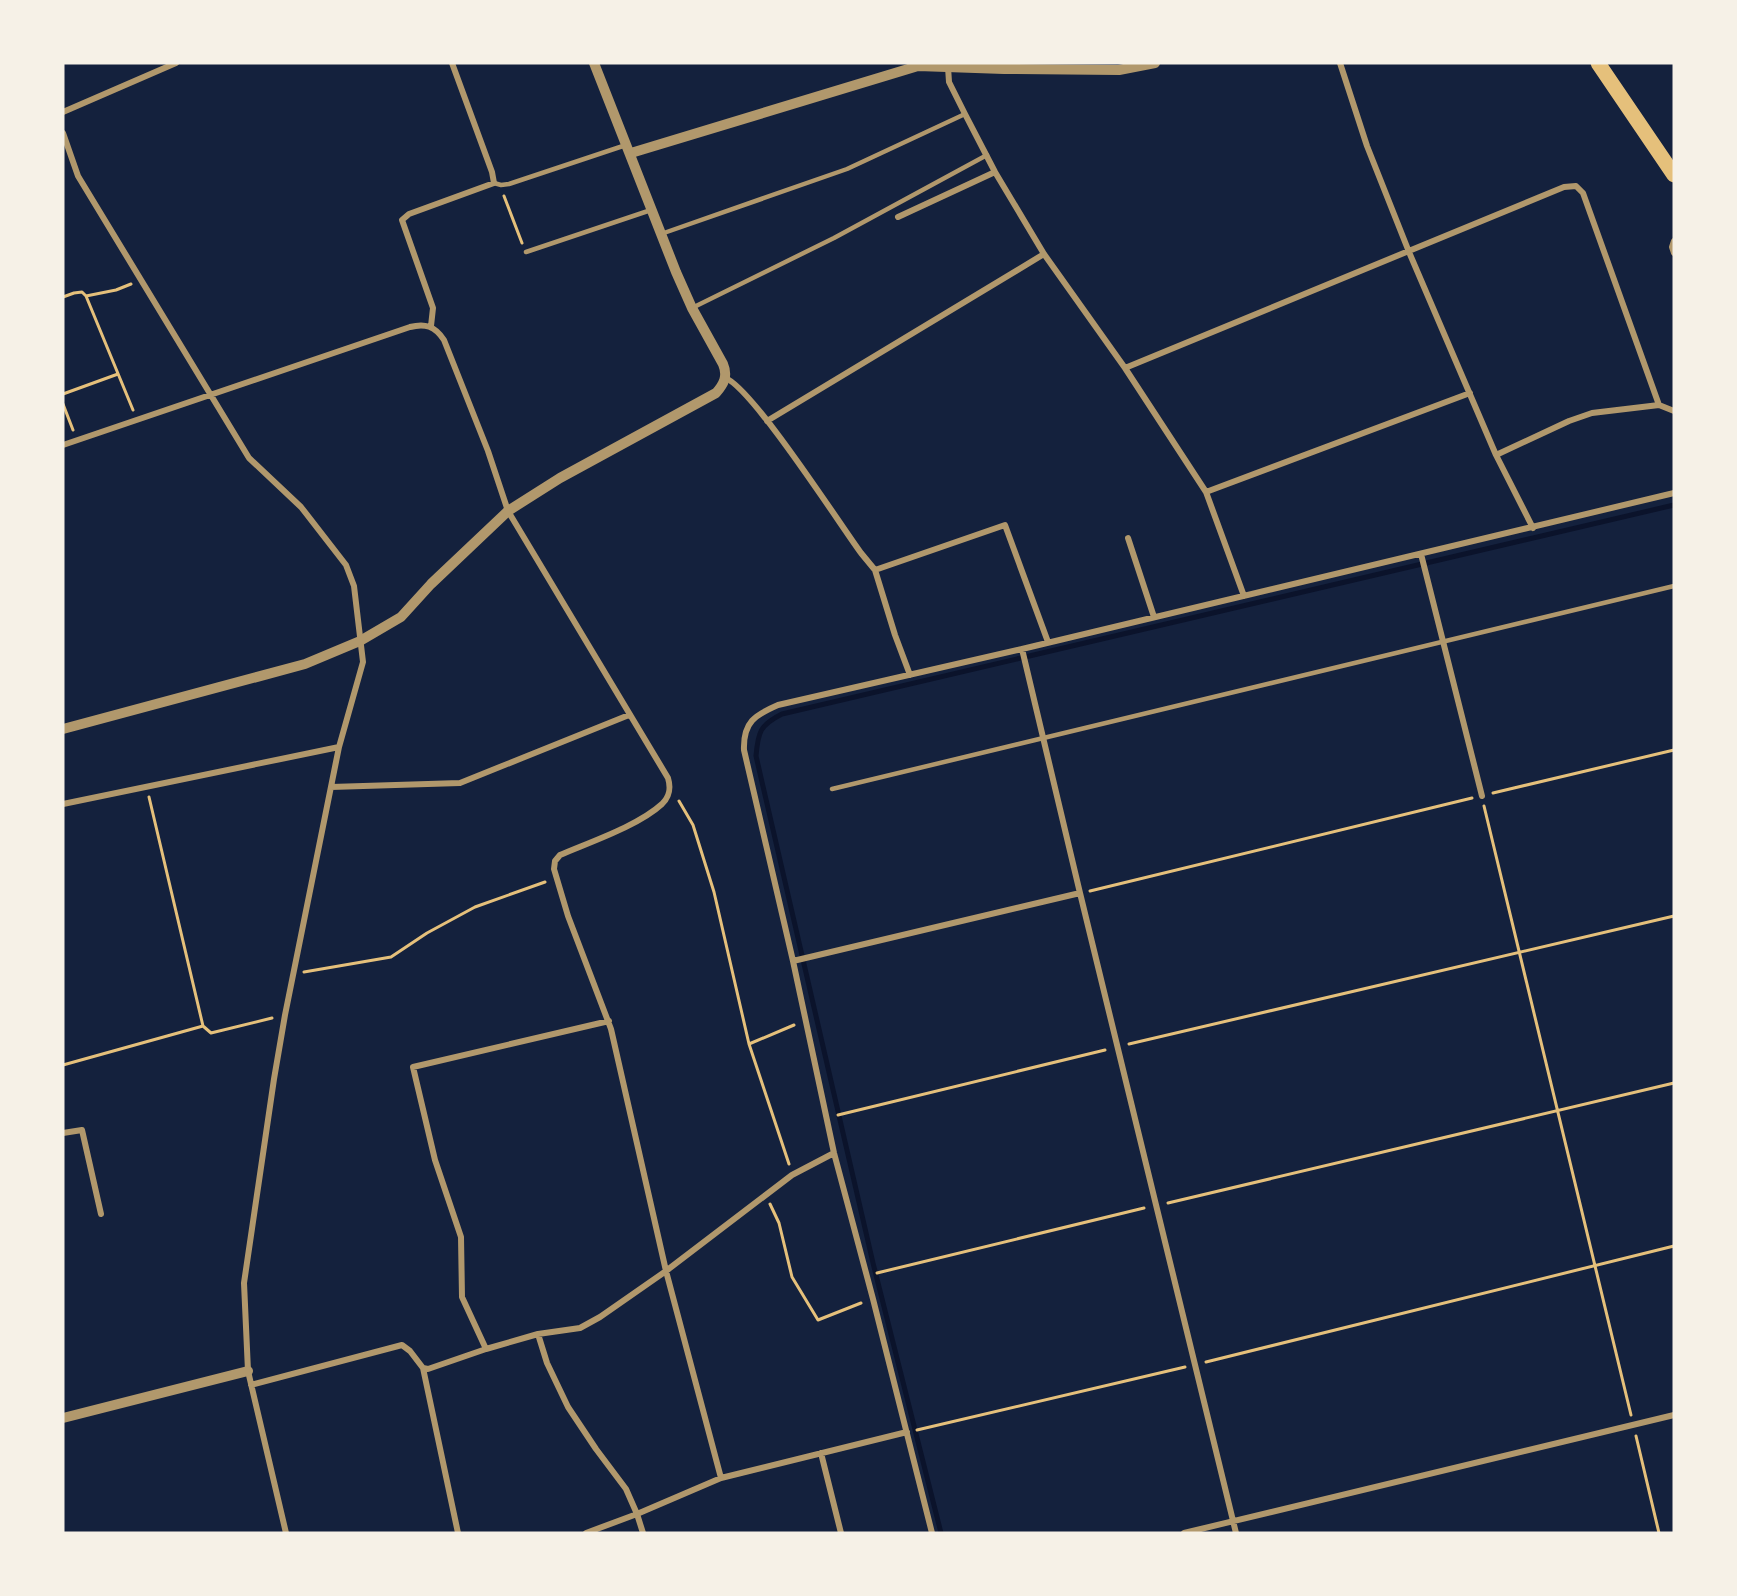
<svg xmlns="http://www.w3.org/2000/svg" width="1737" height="1596" viewBox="0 0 1737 1596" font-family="Manrope,sans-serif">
<rect width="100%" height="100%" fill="#14213d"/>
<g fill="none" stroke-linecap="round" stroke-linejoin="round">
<path stroke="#0b132b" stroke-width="5" d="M941,1533L873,1263L756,756C758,732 760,725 782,714L1674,505"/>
<path stroke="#e5c07b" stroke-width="3" d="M504,196L522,243
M86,296L116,290L131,284
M63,297L74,293L82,292L86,296L133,410
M63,394L118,374
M63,404L73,430
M1493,793L1674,750
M149,797L203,1026L211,1033L272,1018
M679,801L693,825L714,892L749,1044L789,1164
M1484,806L1631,1415
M1090,891L1472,798
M304,972L391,957L427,933L475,907L545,882
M749,1044L794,1025
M1129,1044L1674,916
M63,1065L203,1026
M838,1115L1105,1050
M1168,1203L1674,1083
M770,1204L779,1223L792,1277L818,1320L861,1303
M877,1273L1144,1208
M1206,1362L1674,1246
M917,1430L1185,1367
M1636,1436L1659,1533"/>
<path stroke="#b1986c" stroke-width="4.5" d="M494,183L501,185L509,184L626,145
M661,234L847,169L965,114
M526,252L651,210
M694,307L834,238L987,155
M832,789L1674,586"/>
<path stroke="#b1986c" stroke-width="6" d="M1340,63L1367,146L1409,252L1496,455L1533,528
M948,67L949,82L965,114L995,172L1044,254L1125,368L1206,492L1244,596
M63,112L176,63
M63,133L78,176L249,458L301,507L346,565L354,586L363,662L339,747L285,1015L274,1079L244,1283L248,1371L286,1533
M898,217L995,172
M1674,241L1672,247L1674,253
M431,326L433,308L402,220L409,214L494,183L492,172L452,63
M1125,368L1564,187L1576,186L1583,193L1659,405L1592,413L1569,421L1496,455
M725,378C751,386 839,523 861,553L875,570L895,635L910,675
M1659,405L1674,411
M767,421L1044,254
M63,445L410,327C425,323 435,326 444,340L488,451L508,511L668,778C671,788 670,796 662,804C638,826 590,842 560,855L555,861L554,869L568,916L611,1029L666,1271L721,1478L637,1514L643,1533
M1206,492L1470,393
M1128,538L1154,617
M1421,554L1482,796
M875,570L1005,525L1048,642
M1022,649L1080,893L1236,1533
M331,787L460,783L629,715
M63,804L339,747
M793,961L1080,893
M63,1133L82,1130L101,1214
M538,1334L547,1363L568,1407L596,1449L626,1489L637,1514L586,1533
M486,1349L462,1297L461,1237L435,1160L413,1067L609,1021
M423,1368L458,1533
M251,1385L402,1345L410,1351L423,1368L428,1369L486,1349L538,1334L580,1328L600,1317L666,1271L792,1175L834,1153
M821,1453L841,1533
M721,1478L907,1432
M932,1533L873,1299L834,1153L793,961L744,750C743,722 755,715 778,705L1022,649L1674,493
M1184,1533L1674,1415"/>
<path stroke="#b1986c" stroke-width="10" d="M631,153L918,66L1004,69L1119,70L1155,63
M63,729L305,664L360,641L401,617L431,584L508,511L560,478L716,393C724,384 728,376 723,364L692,308L676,272L594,63
M63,1418L248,1371"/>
<path stroke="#e5c07b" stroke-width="15" d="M1598,63L1674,175"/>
</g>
<rect width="1737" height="1596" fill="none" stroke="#f6f1e7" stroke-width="129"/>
</svg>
